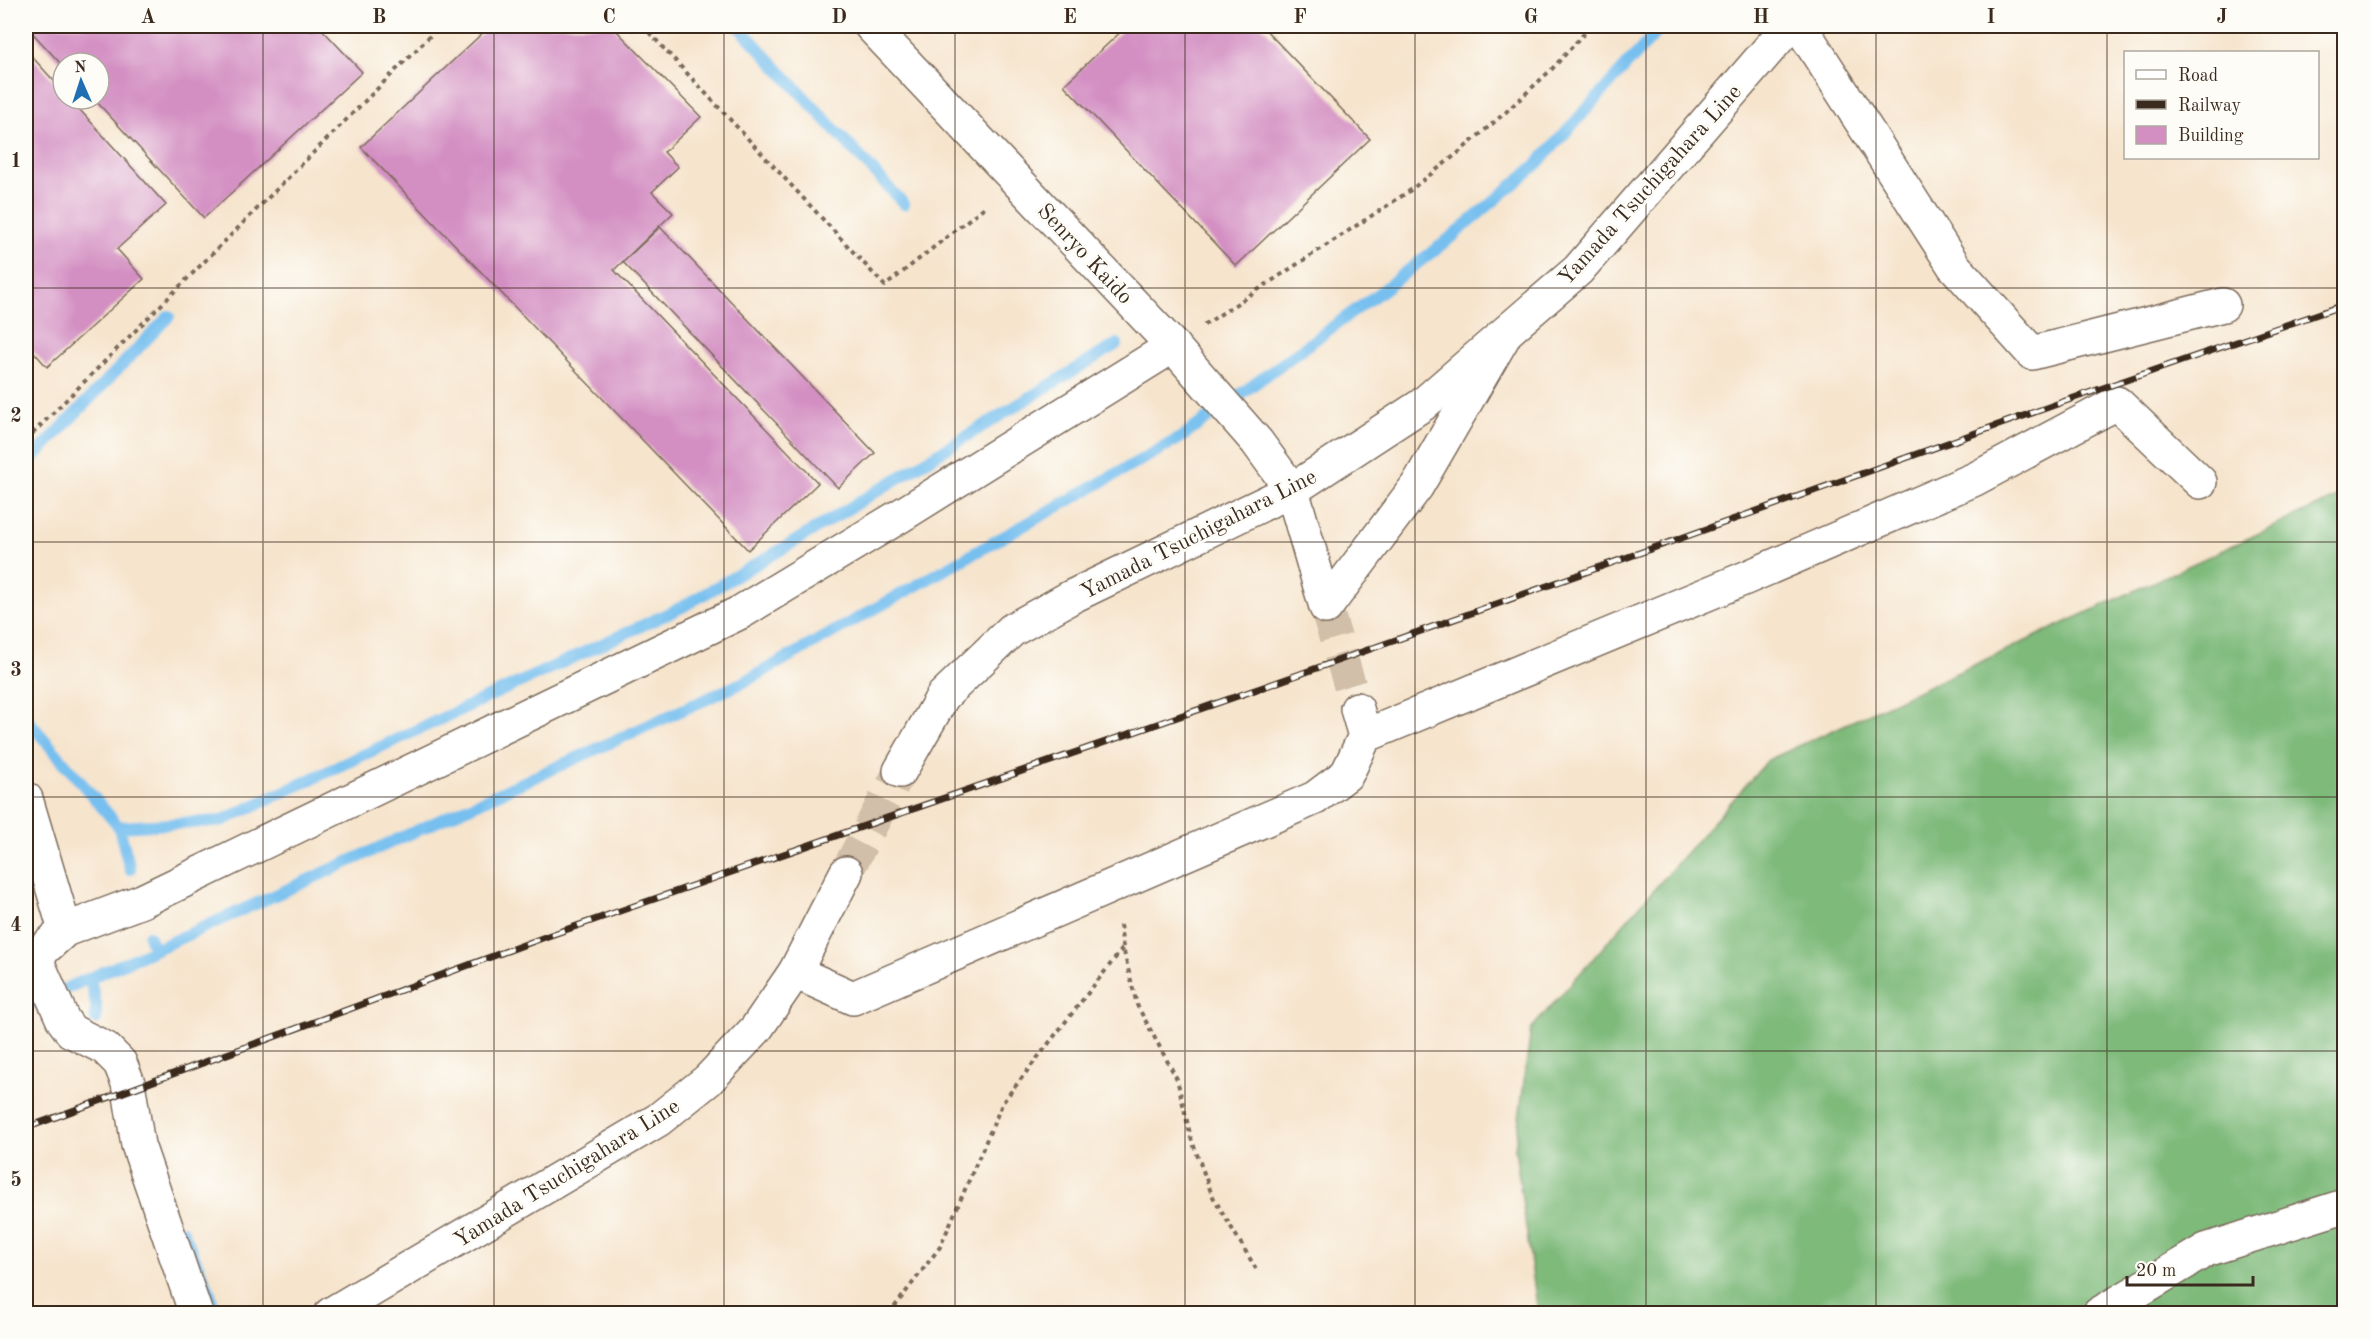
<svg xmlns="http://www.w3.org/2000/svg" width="2370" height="1339" viewBox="0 0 2370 1339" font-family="'Old Standard TT',serif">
<rect width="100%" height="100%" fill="#fdfcf7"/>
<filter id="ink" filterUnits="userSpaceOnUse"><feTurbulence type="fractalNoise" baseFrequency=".0167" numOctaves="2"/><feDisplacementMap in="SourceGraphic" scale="12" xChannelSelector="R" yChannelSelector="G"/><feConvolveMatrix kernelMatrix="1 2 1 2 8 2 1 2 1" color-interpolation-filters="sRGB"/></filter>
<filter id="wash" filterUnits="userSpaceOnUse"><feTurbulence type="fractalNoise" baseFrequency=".008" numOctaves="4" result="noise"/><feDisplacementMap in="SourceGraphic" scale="24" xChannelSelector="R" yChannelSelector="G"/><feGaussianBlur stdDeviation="1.35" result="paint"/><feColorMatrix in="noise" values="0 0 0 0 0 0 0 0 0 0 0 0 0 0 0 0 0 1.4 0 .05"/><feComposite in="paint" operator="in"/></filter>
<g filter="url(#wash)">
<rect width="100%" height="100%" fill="#f6e4cc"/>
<path fill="#7eba7a" stroke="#5c724c" stroke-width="1.5" d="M2344,494V1313H1538L1515,1149L1531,1029L1768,760Z"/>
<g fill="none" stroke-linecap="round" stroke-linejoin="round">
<path stroke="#76bfef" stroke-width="12" d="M738,26L904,204
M26,465L169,316
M26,718L119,827L221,821L682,607L784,548L1117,344
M119,827L130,869
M149,936L154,950
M90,979L96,1004V1019
M26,1006L154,950L744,682L1182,437L1383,290L1454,235L1536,165L1662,26
M183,1231L210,1293L214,1314"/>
</g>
<g id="blocks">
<path fill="#d38ec2" d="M26,26H307L312,31L319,26L362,72L204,218L94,99H99V63H63V66Z
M490,26H612L701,117L664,152L678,167L652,192L673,213L614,270L818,483L748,550L361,147Z
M1127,26H1262L1370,139L1236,266L1064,85Z
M26,50L63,91V99H70L166,205L117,249L144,279L47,367L26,343Z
M660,227L875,453L838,488L623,262Z"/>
</g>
</g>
<g filter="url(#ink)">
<use href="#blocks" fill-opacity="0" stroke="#7c6b5b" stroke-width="1.5"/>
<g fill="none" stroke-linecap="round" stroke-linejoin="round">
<path stroke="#d1bfa9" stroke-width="33" stroke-dasharray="33 16" stroke-linecap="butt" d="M1326,607L1357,709"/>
<path stroke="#d1bfa9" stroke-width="33" stroke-dasharray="33 16" stroke-linecap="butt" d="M846,873L900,771"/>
<g stroke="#7c6b5b" stroke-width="36">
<path id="street" d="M1800,26L1954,266L2032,353L2223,305
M1292,490L1326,607
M1326,607L1417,486L1503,338
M1365,736L1748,577L1975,479L2117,403L2200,482
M26,799L65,930
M795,972L853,998L1315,798L1347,774L1365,736L1357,709
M196,1314L138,1145L128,1083L120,1063L105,1048L71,1031L63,1020L35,957L65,930L142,901L741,612L900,516L1173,346
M2099,1314L2206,1250L2344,1206"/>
</g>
<g stroke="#7c6b5b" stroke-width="36">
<path id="secondary" d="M871,26L1173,346L1257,442L1292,490
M900,771L943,696L1012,630L1071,597L1292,490L1422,405L1578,270L1789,26
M331,1314L658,1120L708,1080L756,1029L795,972L846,873"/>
</g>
<path stroke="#7c6b5b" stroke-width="4" stroke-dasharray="4.5 4.5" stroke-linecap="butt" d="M643,26L885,286L987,205
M1204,325L1408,192L1458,153L1506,112L1552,69L1591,26
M26,440L440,26
M1120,925L1123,948L1137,1005L1177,1079L1191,1138L1212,1195L1258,1272
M889,1314L940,1247L1003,1102L1123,948"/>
<use href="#street" stroke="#fff" stroke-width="33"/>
<use href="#secondary" stroke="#fff" stroke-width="33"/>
<g stroke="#3b2a1e" stroke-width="7">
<path id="rail" d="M26,1128L545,937L1275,683L2071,399L2344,305"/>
</g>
<use href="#rail" stroke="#fdfcf7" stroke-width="4.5" stroke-dasharray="14" stroke-linecap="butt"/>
</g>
</g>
<path fill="none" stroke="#3b2a1e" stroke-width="1.5" stroke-opacity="0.55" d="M263,26V1314M494,26V1314M724,26V1314M955,26V1314M1185,26V1314M1415,26V1314M1646,26V1314M1876,26V1314M2107,26V1314M26,288H2344M26,542H2344M26,797H2344M26,1051H2344"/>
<g text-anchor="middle" stroke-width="6" stroke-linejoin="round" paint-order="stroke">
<g font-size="22" fill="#3b2a1e" stroke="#fdfcf7">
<text transform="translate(1649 184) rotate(-48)" y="8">Yamada Tsuchigahara Line</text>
<text transform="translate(1086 253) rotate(47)" y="8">Senryo Kaido</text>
<text transform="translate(1198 533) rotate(-27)" y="8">Yamada Tsuchigahara Line</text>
<text transform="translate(566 1172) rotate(-32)" y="8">Yamada Tsuchigahara Line</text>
</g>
</g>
<rect width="2370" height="1339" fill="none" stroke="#fdfcf7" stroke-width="66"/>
<rect x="2124" y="51" width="195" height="108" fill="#fdfcf7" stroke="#afa8a0" stroke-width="1.5"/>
<rect x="2136" y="70" width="30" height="9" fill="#ffffff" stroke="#afa8a0" stroke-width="1.5"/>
<text x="2178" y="81" font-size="18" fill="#3b2a1e">Road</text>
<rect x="2136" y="100" width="30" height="9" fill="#3b2a1e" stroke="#afa8a0" stroke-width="1.5"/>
<text x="2178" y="111" font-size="18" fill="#3b2a1e">Railway</text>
<rect x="2136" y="126" width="30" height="18" fill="#d38ec2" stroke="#afa8a0" stroke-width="1.5"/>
<text x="2178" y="141" font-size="18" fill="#3b2a1e">Building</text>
<g transform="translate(81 81) rotate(357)"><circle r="28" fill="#fdfcf7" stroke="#afa8a0" stroke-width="1.5"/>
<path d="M0-4.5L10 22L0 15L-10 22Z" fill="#1f6fb2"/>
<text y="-9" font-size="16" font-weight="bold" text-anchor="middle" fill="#3b2a1e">N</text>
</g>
<path d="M2127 1276v9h126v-9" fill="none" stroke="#3b2a1e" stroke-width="3"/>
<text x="2136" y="1276" font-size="18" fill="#3b2a1e" stroke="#fdfcf7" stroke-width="4.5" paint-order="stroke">20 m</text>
<rect x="33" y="33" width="2304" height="1273" fill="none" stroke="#3b2a1e" stroke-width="2"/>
<g font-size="20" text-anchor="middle" font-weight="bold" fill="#3b2a1e">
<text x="148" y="23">A</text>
<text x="379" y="23">B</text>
<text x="609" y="23">C</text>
<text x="839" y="23">D</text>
<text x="1070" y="23">E</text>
<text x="1300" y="23">F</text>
<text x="1531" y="23">G</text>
<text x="1761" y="23">H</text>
<text x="1991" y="23">I</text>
<text x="2222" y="23">J</text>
<text x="16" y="167">1</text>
<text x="16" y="422">2</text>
<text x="16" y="676">3</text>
<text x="16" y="931">4</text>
<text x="16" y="1186">5</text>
</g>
</svg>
